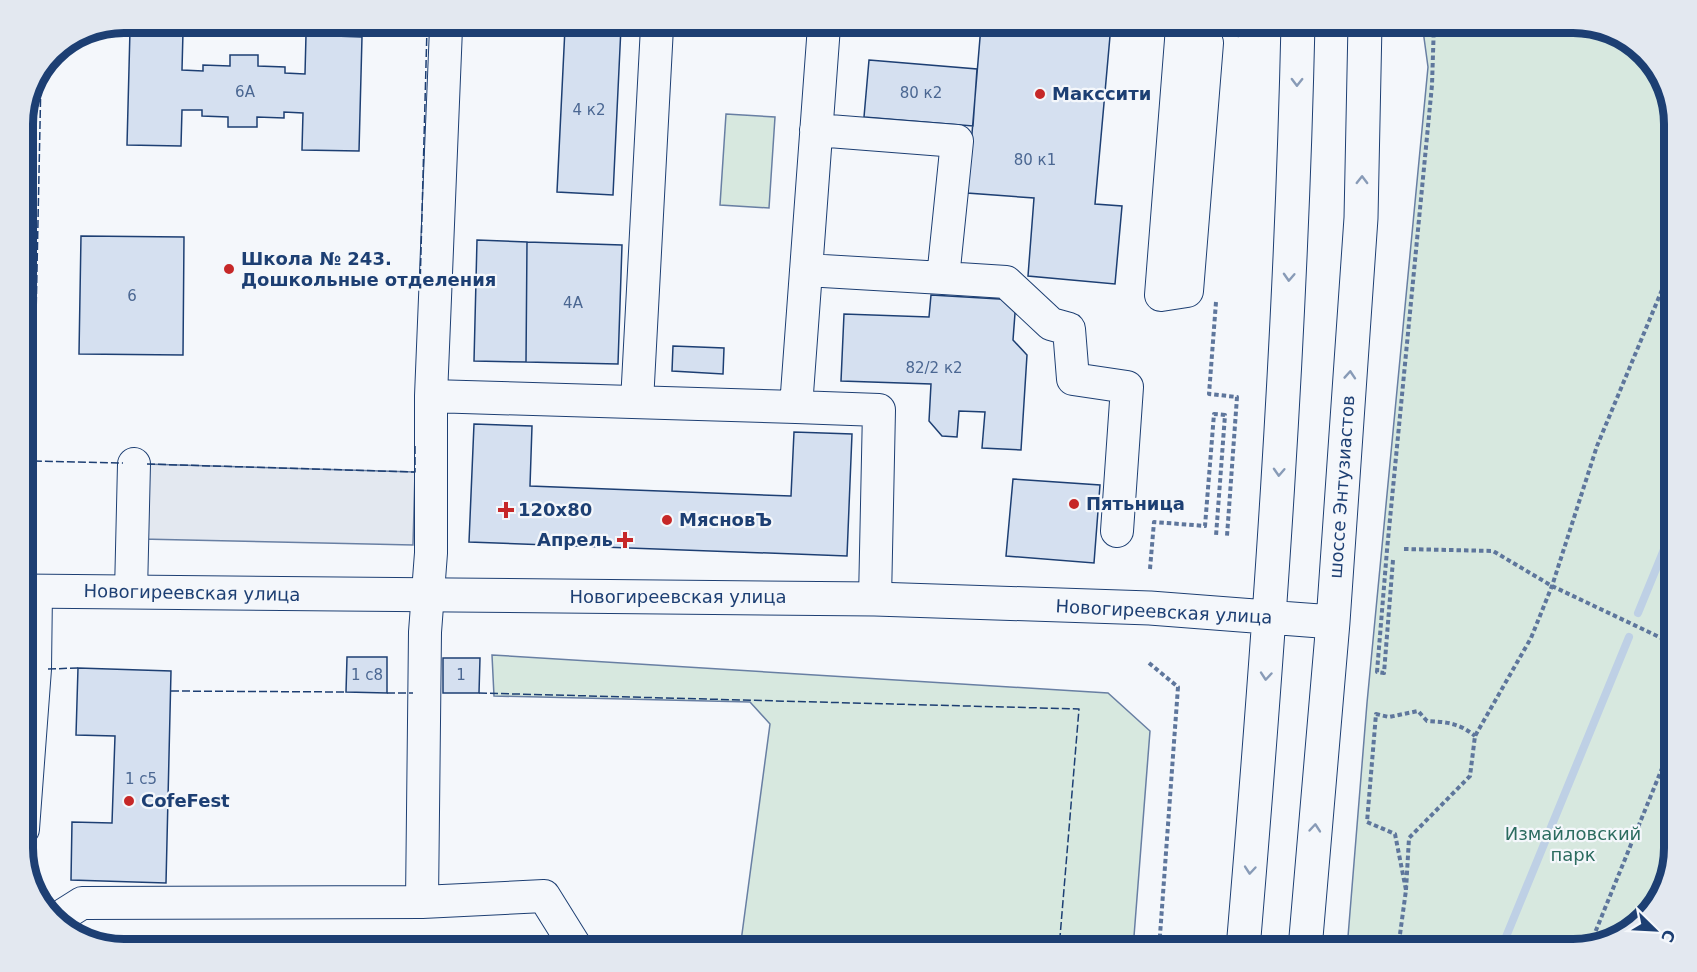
<svg xmlns="http://www.w3.org/2000/svg" width="1697" height="972" viewBox="0 0 1697 972" font-family="'DejaVu Sans',sans-serif">
<rect width="100%" height="100%" fill="#f4f7fb"/>
<path fill="#d7e8df" stroke="#687fa3" stroke-width="1.5" d="M1422,23H1573L1624,36L1661,73L1674,117V849L1661,899L1624,936L1574,949H1347L1367,703L1428,67Z
M726,114L775,117L769,208L720,205Z
M492,655L1108,693L1150,731L1133,949H740L770,724L750,702L494,696Z"/>
<path fill="#e3e8f0" stroke="#687fa3" stroke-width="1.5" d="M144,464L415,472L413,545L141,539Z"/>
<g fill="none" stroke-linecap="round" stroke-linejoin="round">
<path stroke="#bed0e5" stroke-width="8" d="M1638,613L1674,525
M1501,949L1629,637"/>
</g>
<path fill="#d5e0f0" stroke="#1d3f73" stroke-width="1.5" d="M1111,25L1095,204L1122,206L1115,284L1028,276L1034,198L967,193L981,26Z
M621,27L613,195L557,192L565,28Z
M130,30L183,32L182,70L203,71V65L230,66V55H258V66L285,67V73L305,74L306,35L362,37L359,151L302,150L303,113L284,112V118L257,117V127H228V117L202,116V110H182L181,146L127,145Z
M869,60L977,69L973,126L864,117Z
M81,236L184,237L183,355L79,354Z
M477,240L527,242L526,362L474,361Z
M527,242L622,245L618,364L526,362Z
M931,295L1016,300L1013,340L1027,355L1021,450L982,448L985,412L959,411L957,437L942,436L929,421L931,384L841,381L844,314L929,317Z
M673,346L724,348L723,374L672,371Z
M474,424L532,426L530,486L791,496L794,432L852,434L847,556L469,542Z
M1013,479L1100,485L1094,563L1006,556Z
M347,657H387V693L346,692Z
M443,658H480L479,693H443Z
M78,668L171,671L166,883L71,880L72,822L112,823L115,736L76,735Z
M267,945L542,946V949H267Z"/>
<g fill="none" stroke-linecap="round" stroke-linejoin="round">
<g stroke="#1d3f73" stroke-width="34">
<path id="minor" d="M1181,40L1207,43L1187,291L1161,295L1181,40L1182,24
M806,270L943,278L957,141L816,130
M943,278L1006,282L1051,324L1069,329L1073,379L1127,387L1117,531
M431,396L796,407L824,26
M637,402L657,27
M796,407L879,410L875,599
M131,592L134,464
M23,829L35,669L36,591
M422,902L425,632L431,553V396L446,28
M62,925L63,915L82,903L422,902L544,896L577,949"/>
</g>
<g stroke="#1d3f73" stroke-width="35">
<path id="major" d="M23,591L875,599L1150,608L1333,622
M1243,949C1269,641 1291,333 1298,24
M1305,949L1333,622L1361,218L1365,24"/>
</g>
<path stroke="#5e769c" stroke-width="4" stroke-dasharray="4.5 3" stroke-linecap="butt" d="M1237,37L1238,24
M1216,302L1209,394L1237,397L1227,536
M1404,549L1493,551L1552,586L1674,644
M1393,560L1384,673L1377,672L1387,550L1432,85L1434,23
M1150,569L1154,522L1205,526L1214,414L1225,415L1216,536
M1149,663L1178,687L1159,949
M1406,890L1409,838L1470,776L1475,736L1531,638L1552,586L1597,446L1674,261
M1590,945L1674,739
M1398,949L1406,890L1395,834L1367,822L1376,714L1389,717L1418,711L1427,721C1447,722 1459,723 1475,736"/>
<use href="#minor" stroke="#f4f7fb" stroke-width="32"/>
<use href="#major" stroke="#f4f7fb" stroke-width="33"/>
<path stroke="#1d3f73" stroke-width="1.5" stroke-dasharray="8 3" stroke-linecap="butt" d="M41,77L33,461L123,463
M420,288L427,28
M147,464L415,472V444
M48,669L78,668
M171,691L346,692
M387,693H413
M479,693L1079,709L1059,949
M37,900L38,886"/>
</g>
<defs><path id="oneway-chevron" d="M-2-3.5L2.5 0L-2 3.5" fill="none" stroke-width="1.6" stroke-linecap="round" stroke-linejoin="round" transform="scale(1.5)"/></defs>
<g stroke="#889bb7">
<use href="#oneway-chevron" transform="translate(1297 82) rotate(91)"/>
<use href="#oneway-chevron" transform="translate(1362 180) rotate(-89)"/>
<use href="#oneway-chevron" transform="translate(1289 277) rotate(93)"/>
<use href="#oneway-chevron" transform="translate(1350 375) rotate(-86)"/>
<use href="#oneway-chevron" transform="translate(1279 472) rotate(93)"/>
<use href="#oneway-chevron" transform="translate(1266 676) rotate(95)"/>
<use href="#oneway-chevron" transform="translate(1315 828) rotate(-85)"/>
<use href="#oneway-chevron" transform="translate(1250 870) rotate(95)"/>
</g>
<g fill="#c62828" stroke="#f4f7fb" stroke-width="2">
<circle cx="1040" cy="94" r="6"/>
<circle cx="229" cy="269" r="6"/>
<circle cx="1074" cy="504" r="6"/>
<path d="M503 501h6v6h6v6h-6v6h-6v-6h-6v-6h6z"/>
<circle cx="667" cy="520" r="6"/>
<path d="M622 531h6v6h6v6h-6v6h-6v-6h-6v-6h6z"/>
<circle cx="129" cy="801" r="6"/>
</g>
<g text-anchor="middle" stroke-width="4.5" stroke-linejoin="round" paint-order="stroke">
<g font-size="15" fill="#4b6792">
<text x="245" y="97">6А</text>
<text x="921" y="98">80 к2</text>
<text x="589" y="115">4 к2</text>
<text x="1035" y="165">80 к1</text>
<text x="132" y="301">6</text>
<text x="573" y="308">4А</text>
<text x="934" y="373">82/2 к2</text>
<text x="367" y="680">1 c8</text>
<text x="461" y="680">1</text>
<text x="141" y="784">1 с5</text>
</g>
<g font-size="18" font-weight="bold" fill="#1d3f73" stroke="#f4f7fb" text-anchor="start">
<text x="1052" y="100">Макссити</text>
<text x="241" y="265">Школа № 243.<tspan x="241" dy="21">Дошкольные отделения</tspan></text>
<text x="1086" y="510">Пятьница</text>
<text x="518" y="516">120x80</text>
<text x="679" y="526">МясновЪ</text>
<text x="613" y="546" text-anchor="end">Апрель</text>
<text x="141" y="807">CofeFest</text>
</g>
<g font-size="18" fill="#1d3f73" stroke="#f4f7fb">
<text transform="translate(1342 487) rotate(-86)" y="6">шоссе Энтузиастов</text>
<text transform="translate(192 593) rotate(1)" y="6">Новогиреевская улица</text>
<text x="678" y="603">Новогиреевская улица</text>
<text transform="translate(1164 612) rotate(3)" y="6">Новогиреевская улица</text>
</g>
<g font-size="18" fill="#2c6c60" stroke="#f4f7fb">
<text x="1573" y="840">Измайловский<tspan x="1573" dy="21">парк</tspan></text>
</g>
</g>
<path d="M0 0H1697V972H0ZM124 33H1573A91 91 0 0 1 1664 124V848A91 91 0 0 1 1573 939H124A91 91 0 0 1 33 848V124A91 91 0 0 1 124 33Z" fill="#e3e8f0" fill-rule="evenodd"/>
<path fill="none" stroke="#1d3f73" stroke-width="8" d="M124 33H1573A91 91 0 0 1 1664 124V848A91 91 0 0 1 1573 939H124A91 91 0 0 1 33 848V124A91 91 0 0 1 124 33Z"/>
<g transform="translate(1655 930) rotate(114)" stroke="#f4f7fb" stroke-width="4.5" paint-order="stroke">
<path d="M0-4.5L10 22L0 15L-10 22Z" fill="#1d3f73"/>
<text y="-9" font-size="16" font-weight="bold" text-anchor="middle" fill="#1d3f73">С</text>
</g>
</svg>
